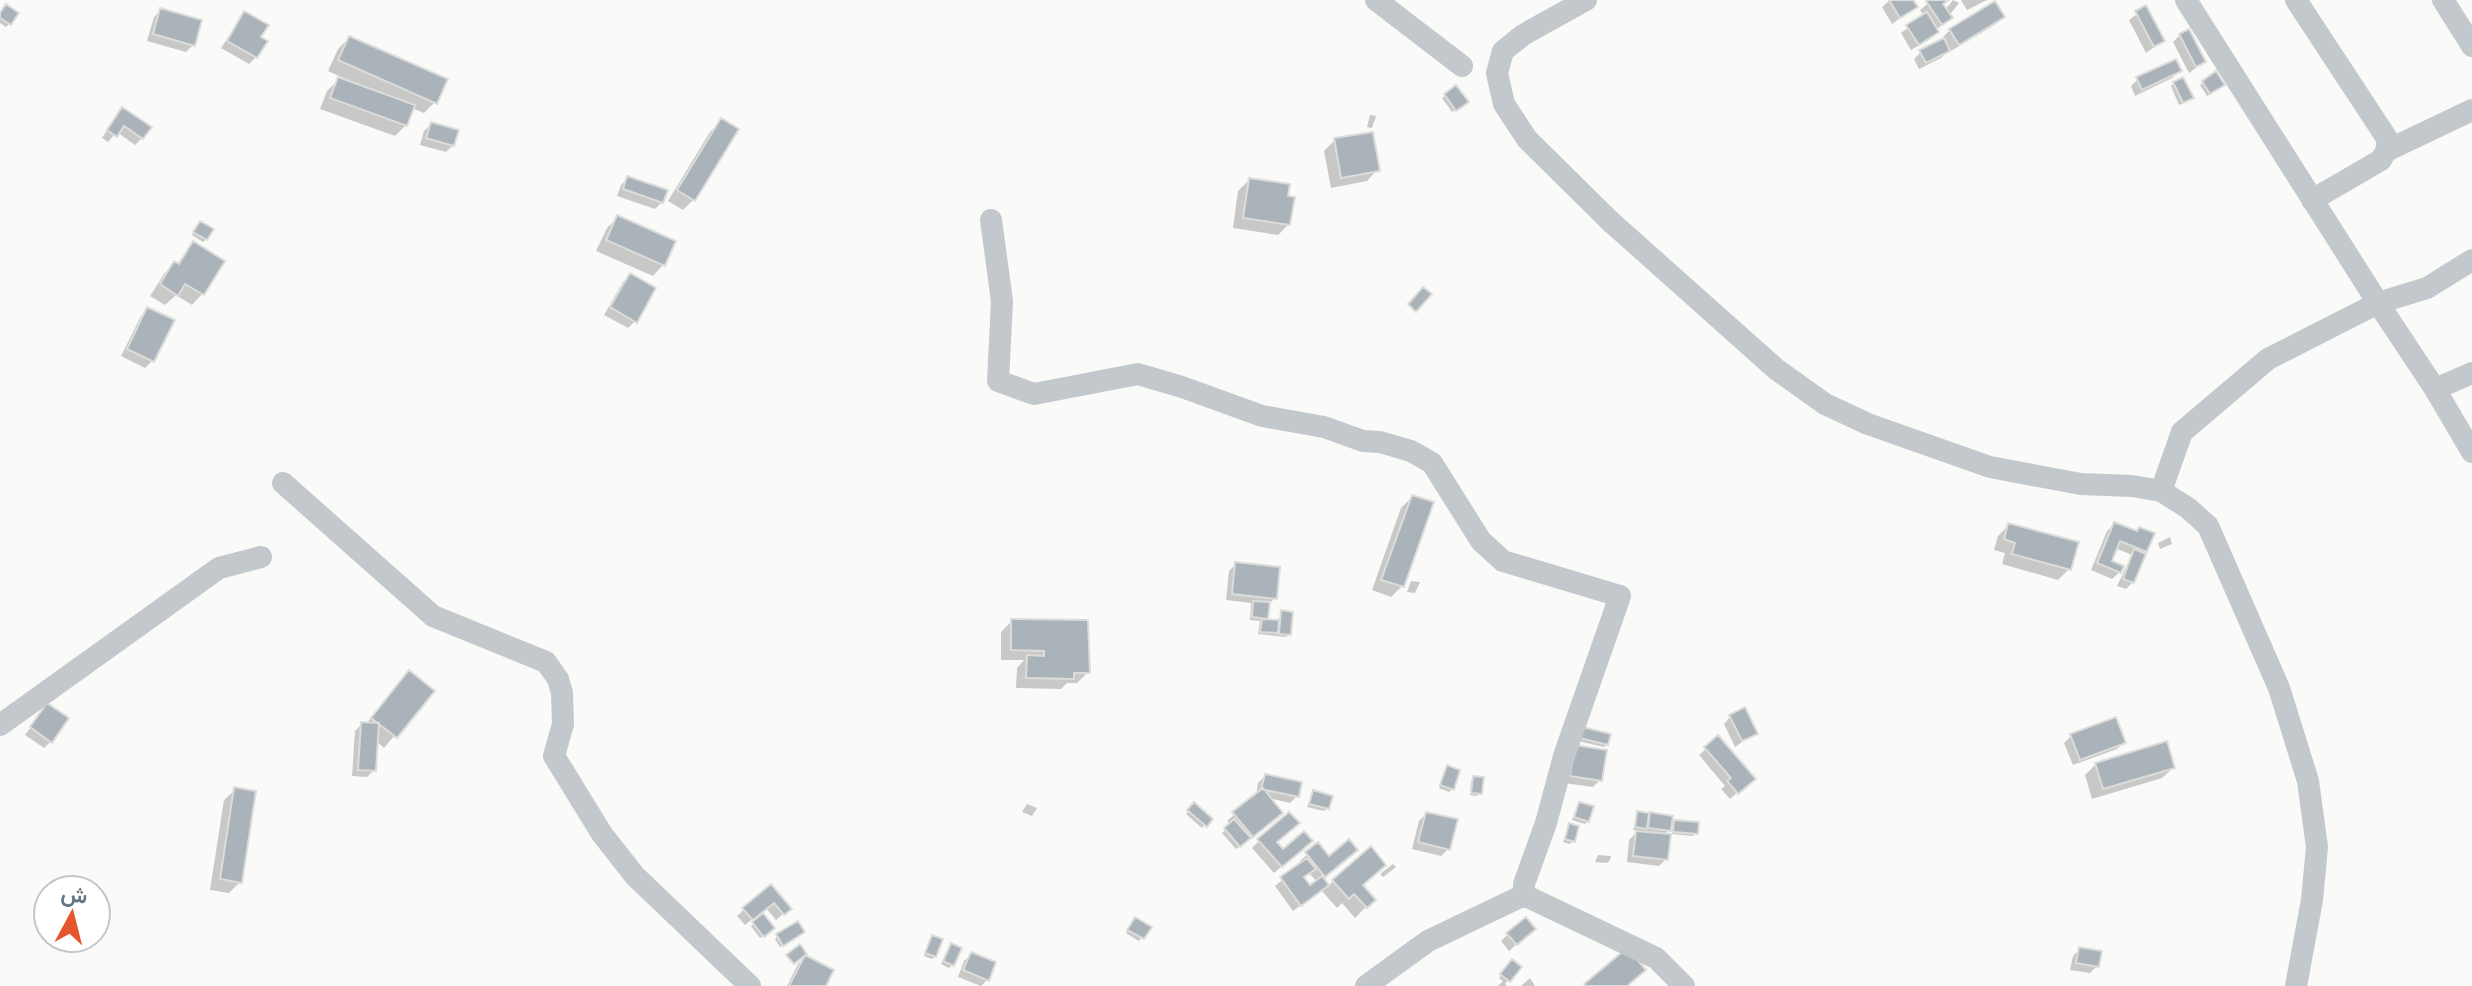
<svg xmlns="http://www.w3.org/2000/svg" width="2472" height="986" viewBox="0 0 2472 986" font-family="'PT Sans Narrow',Vazirmatn,sans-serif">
<rect width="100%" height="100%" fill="#fafaf8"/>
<path fill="#0003" fill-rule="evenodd" d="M1890,0H1911L1915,7L1892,24L1882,7Z
M1932,0H1947L1940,7L1945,10L1953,0L1959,3L1949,16L1950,18L1936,30L1937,32L1930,39L1911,50L1901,33L1924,16L1920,10Z
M1961,0H1987L1967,10Z
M2145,8L2163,41L2146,53L2129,20Z
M161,10L193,45L186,52L147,41L154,17Z
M244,13L259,38L256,57L249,64L221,48Z
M0,14L9,24L6,27L0,23Z
M2003,17L1996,24L1951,51L1950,49L1941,58L1919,69L1914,59L1921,52L1945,40L1943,37L1950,30Z
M2180,35L2204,62L2189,73L2173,42Z
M349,38L435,102L424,113L412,108L406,125L395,136L320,109L327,91L338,80L347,83L348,80L328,71L338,49Z
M2179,71L2172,78L2135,96L2131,86L2138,79Z
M2216,74L2220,88L2207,96L2200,85Z
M2174,83L2191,98L2188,101L2179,105L2171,86Z
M1456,88L1463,104L1452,112L1442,98Z
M1370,115L1376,116L1372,128L1367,127Z
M116,117L142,138L135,145L117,132L108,142L102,138Z
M721,121L693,200L683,210L668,201L710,132Z
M431,124L453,145L446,152L420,145L424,131Z
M1335,140L1377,170L1367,181L1331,188L1324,151Z
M628,178L662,202L655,209L617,196L621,185Z
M1249,180L1289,224L1278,235L1233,228L1238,191Z
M618,217L663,265L653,276L596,251L607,228Z
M197,226L206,239L203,242L192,235Z
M194,244L202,294L192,305L176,295L165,305L150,296L164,274L175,263L177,264Z
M630,276L635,321L628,328L604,315L623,282Z
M148,309L152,361L145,368L121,356L141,316Z
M1412,497L1402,586L1391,597L1372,590L1401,508Z
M2114,524L2145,551L2142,554L2133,582L2126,589L2117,586L2132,555L2115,548L2109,562L2124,568L2112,579L2091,570L2107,531Z
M2009,525L2069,569L2058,580L2002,564L2005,553L1994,550L1998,536Z
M2170,537L2172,544L2160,549L2158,543Z
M1236,564L1275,598L1267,606L1266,621L1278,622L1282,612L1289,634L1286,637L1258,634L1260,621L1250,620L1251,603L1226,600L1229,571Z
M1411,581L1420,582L1415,593L1407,592Z
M1012,621L1088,672L1077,683H1067L1061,689L1016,688L1017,668L1024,660H1001V632Z
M399,683L432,691L384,748L376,741L374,770L367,777L352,776L355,731L362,724H366Z
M47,706L51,741L44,748L25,735Z
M1730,717L1755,733L1735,747L1724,724Z
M1580,732L1607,744L1604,747L1578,741Z
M2071,736L2124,742L2117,749L2073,765L2064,743Z
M1706,749L1746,785L1730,799L1721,789L1725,786L1699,755Z
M1569,754L1600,780L1593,787L1564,783Z
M2096,764L2173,768L2162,778L2092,799L2085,775Z
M1448,768L1452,789L1449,792L1439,788Z
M1265,776L1297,796L1290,803L1269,798L1274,820L1236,849L1222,833L1231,825L1227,821L1256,796L1258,783Z
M1474,778L1480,793L1477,796L1470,795L1471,781Z
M235,790L240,882L229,893L210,890L224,800Z
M1313,792L1327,808L1324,811L1307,807Z
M1027,804L1037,808L1032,816L1022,812Z
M1579,804L1588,821L1585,824L1572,820Z
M1194,805L1210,819L1202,828L1186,814Z
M1638,813L1671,817L1669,828L1675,822L1696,833L1693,836L1672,834V826L1663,836L1666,859L1659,866L1627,862L1629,840L1639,830H1633Z
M1426,814L1448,849L1441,856L1412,849L1419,821Z
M1570,826L1573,841L1570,844L1563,842Z
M1259,841L1275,843L1283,852L1303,848L1274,873L1252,848Z
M1318,845L1328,858L1349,857L1321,879L1328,887L1333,881L1361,886L1373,900L1355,918L1342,903L1337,908L1321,890L1293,911L1275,886L1302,864L1300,861ZM1309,873L1317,882L1309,887L1303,878Z
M1598,855L1611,856L1610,860L1607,863L1595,862Z
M1393,864L1396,867L1383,877L1380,874Z
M770,887L789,909L776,920L766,908L745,925L737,916Z
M763,916L773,928L760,938L751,926Z
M1133,922L1149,927L1139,941L1126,933Z
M1508,934L1527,935L1509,951L1501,941Z
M800,935L780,947L775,939L778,936Z
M932,937L935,956L932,959L924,956Z
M949,948L952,965L949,968L941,964Z
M2080,949L2097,966L2090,973L2070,970L2073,956Z
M971,954L987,980L981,986L958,977L964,961Z
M805,957L823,986H787L798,964Z
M1512,962L1519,967L1505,984L1507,986H1498L1503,981L1499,978Z
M1530,978L1535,986H1521Z"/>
<path fill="#aab3b9" stroke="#dcdcda" stroke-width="2" d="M1889,0H1913L1918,7L1900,18Z
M1928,0H1949L1943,4L1953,18L1942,25L1926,1Z
M1995,1L2005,17L1959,45L1949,29Z
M6,4L19,13L11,25L0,18V13Z
M2146,5L2165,41L2154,47L2135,11Z
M160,8L202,20L195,46L153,34Z
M244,11L269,25L261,37L268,41L257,58L227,41Z
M1927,12L1939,32L1919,45L1906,25Z
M2189,29L2206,62L2196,67L2179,34Z
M349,36L448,79L437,104L338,60Z
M1944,38L1950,51L1926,63L1919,50Z
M2176,59L2182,71L2142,90L2136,77Z
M2216,71L2225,85L2210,94L2202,81Z
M338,77L415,105L407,126L330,98Z
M2183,77L2194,98L2183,103L2173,82Z
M1456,85L1469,102L1456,111L1444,94Z
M122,107L152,127L143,139L124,126L117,137L107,130Z
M721,118L739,129L695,201L677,190Z
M431,122L459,130L454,146L426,138Z
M1373,132L1380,171L1341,178L1334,138Z
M627,176L668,190L663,203L623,189Z
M1249,178L1290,184L1288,196L1295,197L1290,225L1243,218Z
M617,215L676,241L665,266L606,240Z
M200,221L214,229L207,240L193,232Z
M193,241L225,261L204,295L185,284L178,296L160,284L174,261L179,264Z
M630,273L656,288L637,323L610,307Z
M1423,287L1432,294L1416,312L1408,304Z
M147,307L175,320L154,362L127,349Z
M1412,495L1434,502L1404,587L1381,580Z
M2114,522L2137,531L2139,527L2155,533L2147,552L2120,541L2112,561L2124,566L2121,573L2097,563Z
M2008,523L2079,542L2071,570L2012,554L2015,543L2004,539Z
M2134,549L2146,554L2134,583L2123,579Z
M1235,562L1280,567L1277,599L1232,594Z
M1253,601L1270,602L1268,619L1252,617Z
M1281,610L1293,612L1291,635L1279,634Z
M1011,619L1088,620L1090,673H1074V679L1026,678L1027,655L1044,656V651L1011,650Z
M1262,619L1279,620L1278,633L1260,632Z
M409,670L435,691L397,738L371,718Z
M47,703L69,718L52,743L30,727Z
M1745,707L1758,734L1742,741L1729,715Z
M2116,717L2126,743L2080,760L2070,734Z
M361,722L379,723L376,771L358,770Z
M1583,727L1611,734L1608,745L1580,738Z
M1718,735L1756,779L1738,794L1727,781L1731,778L1704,747Z
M2167,741L2175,768L2103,789L2095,763Z
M1575,745L1607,750L1602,781L1570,776Z
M1447,765L1460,770L1454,790L1440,785Z
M1265,774L1302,782L1299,797L1261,789Z
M1473,776L1484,777L1482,794L1471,793Z
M234,787L256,791L242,883L220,879Z
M1263,788L1283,813L1253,837L1232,812Z
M1313,790L1333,796L1329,809L1309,804Z
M1194,802L1213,819L1207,827L1187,810Z
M1579,802L1594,806L1589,822L1574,817Z
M1637,811L1649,813L1647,829L1635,827Z
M1289,812L1300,823L1277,842L1283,849L1304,831L1313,841L1282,867L1257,839Z
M1426,812L1458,819L1450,850L1418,842Z
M1650,812L1673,816L1671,831L1648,828Z
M1234,819L1251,838L1240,847L1224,828Z
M1674,820L1699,822L1698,834L1673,832Z
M1569,823L1579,826L1575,842L1565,839Z
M1636,831L1671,834L1668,860L1633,856Z
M1349,839L1358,850L1325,877L1305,852L1318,842L1329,856Z
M1371,846L1386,865L1363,885L1376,900L1367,908L1354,894L1349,899L1332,880Z
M1307,858L1316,869L1304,877L1310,885L1322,876L1329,885L1301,906L1280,877Z
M771,884L792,909L784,915L774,903L753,920L742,908Z
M763,913L775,928L764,937L752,922Z
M1135,917L1152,927L1144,939L1127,930Z
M1526,917L1536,929L1517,945L1506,933Z
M798,921L805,932L783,946L776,934Z
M932,935L943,939L936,957L925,953Z
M951,943L962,948L954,966L943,961Z
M800,944L807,954L794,964L786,955Z
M2079,947L2102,951L2099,967L2076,963Z
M1627,948L1646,970L1627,986H1586L1584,984Z
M971,952L996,962L989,981L963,970Z
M805,955L834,970L826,986H789Z
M1512,959L1522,967L1510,982L1500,974Z"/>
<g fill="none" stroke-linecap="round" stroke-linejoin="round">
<path stroke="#c3c8cc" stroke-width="22" d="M1376,0L1462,66
M1586,0L1523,35L1503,51L1497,73L1504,104L1527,139L1610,221L1776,369L1825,404L1868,424L1990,467L2081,484L2132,486L2161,491L2188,508L2208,526L2279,688L2308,781L2317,847L2312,900L2296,986
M2186,0L2378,303L2435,389L2472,452
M2296,0L2388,140L2386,151L2381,160L2312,200
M2443,0L2472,46
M2386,151L2472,110
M991,220L1002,301L998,381L1034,394L1138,374L1182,387L1262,416L1324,427L1363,441L1380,442L1411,451L1432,463L1481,541L1503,561L1620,596L1564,756L1546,823L1524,884V895
M2435,389L2472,373
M283,483L433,616L546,662L558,679L562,693L563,724L554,756L602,834L635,876L750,986
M2161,491L2182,432L2268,359L2378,303L2427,288L2472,260
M0,725L219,568L261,557
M1524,895L1656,958L1684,986
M1366,986L1428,941L1524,895"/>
</g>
<g transform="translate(72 914) rotate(7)"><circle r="38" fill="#ffffff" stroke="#c1c8cd" stroke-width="2"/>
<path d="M0-6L14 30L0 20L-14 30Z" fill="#e4572e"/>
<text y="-12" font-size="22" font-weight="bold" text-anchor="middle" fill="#657683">ش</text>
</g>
</svg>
